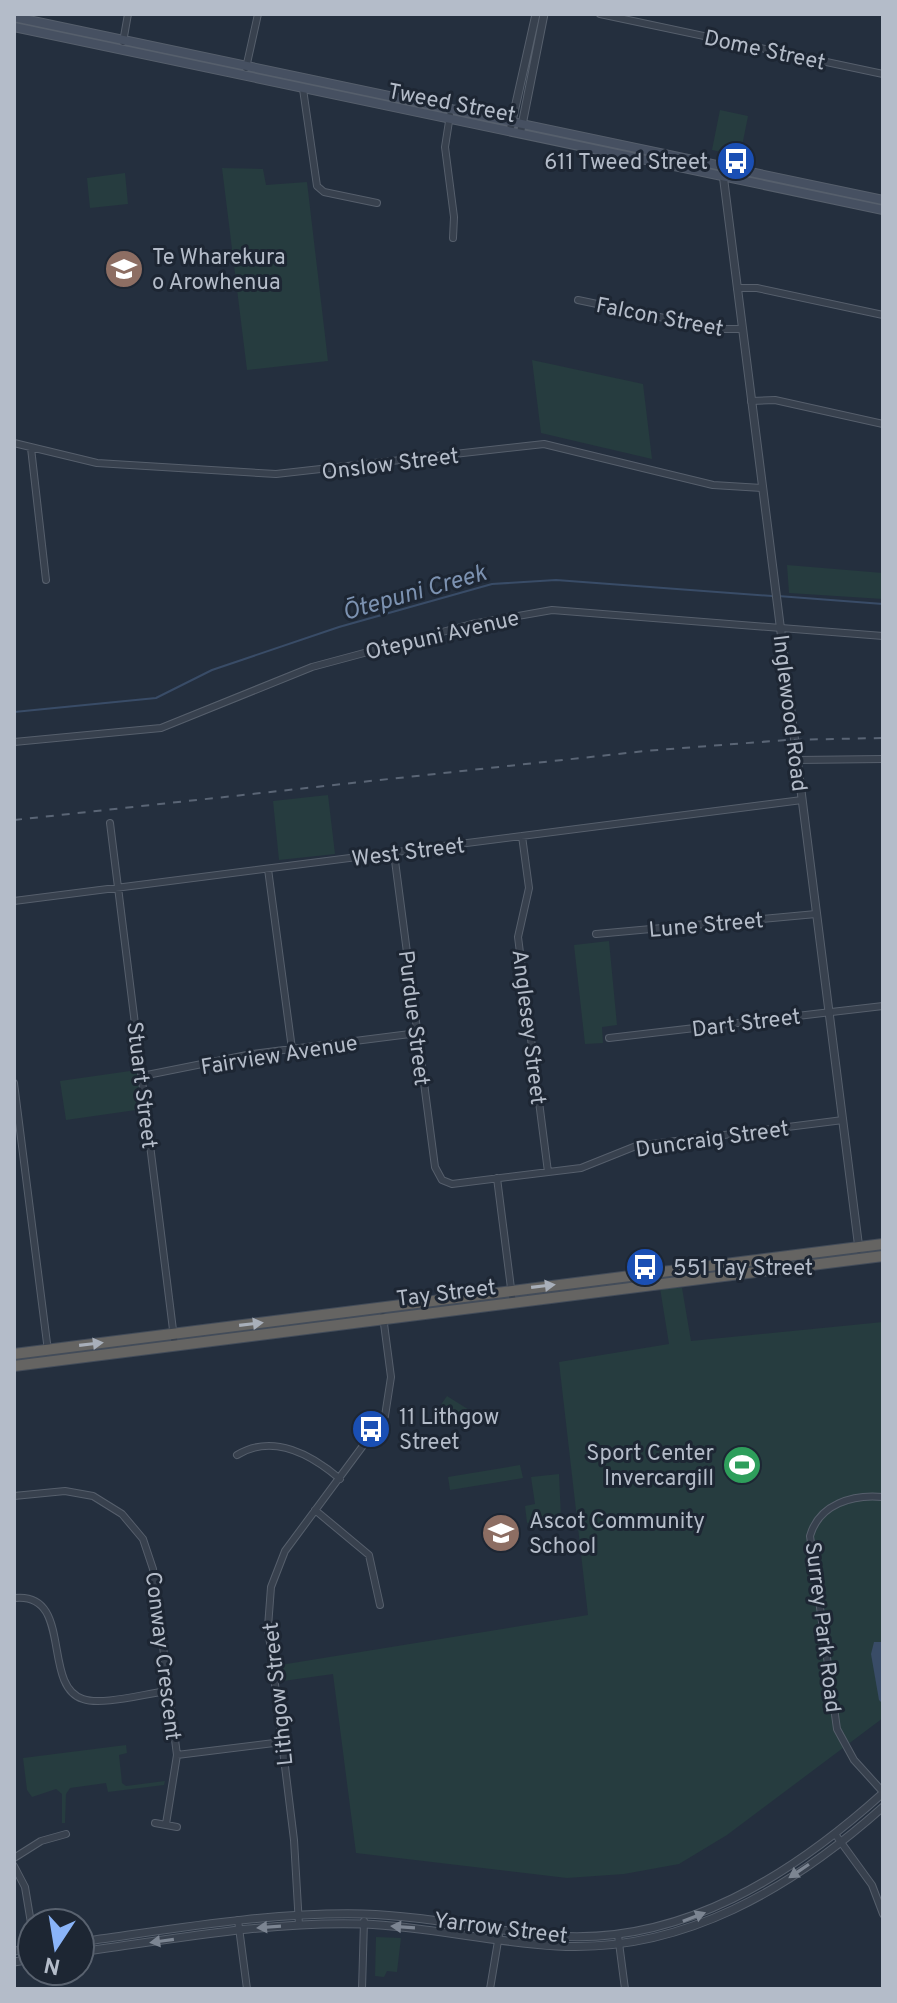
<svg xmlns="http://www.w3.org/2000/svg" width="897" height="2003" viewBox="0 0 897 2003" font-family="Overpass,sans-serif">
<rect width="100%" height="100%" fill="#242f3e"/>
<path fill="#263c3f" d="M720,110L748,116L740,156L712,150Z
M222,168L263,169L266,185L307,182L328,361L247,370Z
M125,173L128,204L90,208L87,178Z
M532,360L643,384L652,459L541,433Z
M787,565L883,573V599L789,593Z
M328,795L335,854L279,860L273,801Z
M609,941L617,1025L602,1027L603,1043L585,1044L574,945Z
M137,1070L143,1109L66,1120L60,1081Z
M660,1288H682L691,1341L883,1322V1718L727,1835L679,1864L624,1874L567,1878L356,1853L333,1674L276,1682L274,1666L588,1615L559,1362L669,1344Z
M447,1396L474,1413L465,1426L438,1409Z
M520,1465L523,1478L450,1490L448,1477Z
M559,1474L561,1518L527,1523L525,1506L535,1504L531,1477Z
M126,1745L127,1753L119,1755L122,1783L126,1786L165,1781L164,1785L108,1792L106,1783L70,1788L66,1794L65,1823H62V1794L56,1789L32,1797L27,1790L23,1758Z
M376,1937L401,1938L397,1972L387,1971L384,1977L375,1976Z"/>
<path fill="#394c67" d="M883,1642V1704L879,1700L871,1654L874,1642Z"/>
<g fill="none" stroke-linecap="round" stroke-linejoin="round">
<path stroke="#394c67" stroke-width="2" d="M778,596L883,604
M14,712L156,698L212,670L339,627L492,584L556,580L772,596"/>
<g stroke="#565f6c" stroke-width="8">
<path id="minor" d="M600,14L883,74
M123,42L128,14
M246,68L258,14
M303,89L317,186L324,192L377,203
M450,115L445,147L454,217L453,238
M737,288H757L883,315
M578,300L717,329H742
M751,401L775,400L883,424
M14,443L97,463L276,474L544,444L713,485L762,488
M31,448L46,580
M14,742L161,728L312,667L472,624L552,610L883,636
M797,760L883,759
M110,823L175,1346
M522,836L529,888L518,937L548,1172
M394,853L435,1167L442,1180L452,1184L581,1168L636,1146L843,1120
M268,869L292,1049
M14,901L802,800
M596,934L816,914
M609,1038L883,1006
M142,1076L252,1054L418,1033
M14,1083L48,1351
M497,1178L513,1304
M237,1455C273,1433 312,1455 340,1479
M14,1496L65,1491L93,1496L122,1514L143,1539L153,1569L177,1755L166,1824
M883,1497C853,1494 819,1504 810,1536L837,1729L854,1760L883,1792
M315,1510L369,1555L380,1605
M14,1598C74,1591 41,1686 83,1699C102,1706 147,1693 169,1691
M177,1755L282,1742
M155,1823L177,1827
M835,1834L872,1885L883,1914
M14,1858L41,1841L66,1834
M14,1866L25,1887L32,1929
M238,1920L247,1989
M299,1925L294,1840L268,1627L271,1587L285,1551L385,1416L391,1377L383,1316
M618,1935L625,1989
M362,1989L364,1921
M490,1989L500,1929"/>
</g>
<g stroke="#565f6c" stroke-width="9">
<path id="tertiary" d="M511,126L536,14
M521,130L544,14
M722,166L859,1249
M80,1942C174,1929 268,1912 363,1914C428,1916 490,1931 555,1936C682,1945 792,1875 883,1793
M14,1951L32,1949
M80,1952C174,1939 269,1921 364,1924C429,1927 492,1942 557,1946C683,1953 792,1888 883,1807
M14,1962L32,1959"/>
</g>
<g stroke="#565f6c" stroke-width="10">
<path id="secondary" d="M14,17L883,200
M14,27L883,210"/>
</g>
<g stroke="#434c59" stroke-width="12">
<path id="trunk" d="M14,1354L883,1244
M14,1366L883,1256"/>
</g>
<use href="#minor" stroke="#38414e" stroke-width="6"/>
<use href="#tertiary" stroke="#38414e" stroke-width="7"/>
<use href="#secondary" stroke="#465061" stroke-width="8"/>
<use href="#trunk" stroke="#656462" stroke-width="10"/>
<path stroke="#5a6575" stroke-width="2" stroke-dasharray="8 8" stroke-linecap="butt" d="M14,820L645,751L786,740L883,738"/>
</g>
<defs><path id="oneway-solid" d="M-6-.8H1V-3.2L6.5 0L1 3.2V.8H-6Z" transform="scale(2)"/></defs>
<g fill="#a8afba">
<use href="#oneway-solid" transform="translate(543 1286) rotate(-7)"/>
<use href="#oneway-solid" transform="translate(251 1324) rotate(-7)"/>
<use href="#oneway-solid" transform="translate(91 1344) rotate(-7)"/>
</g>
<g fill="#7c8592">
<use href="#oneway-solid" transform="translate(799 1871) rotate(146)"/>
<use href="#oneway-solid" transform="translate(694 1917) rotate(-21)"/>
<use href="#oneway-solid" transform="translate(269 1927) rotate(176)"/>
<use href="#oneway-solid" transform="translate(403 1927) rotate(-176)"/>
<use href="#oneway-solid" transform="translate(162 1941) rotate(172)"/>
</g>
<defs>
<g id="bus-disc" transform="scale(2)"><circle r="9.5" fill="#1a4fb4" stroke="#1d2633"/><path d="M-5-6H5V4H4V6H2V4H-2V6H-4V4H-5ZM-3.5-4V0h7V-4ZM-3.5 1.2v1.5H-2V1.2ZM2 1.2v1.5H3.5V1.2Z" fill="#fff"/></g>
<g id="school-disc" transform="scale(2)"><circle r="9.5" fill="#8d6e63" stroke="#1d2633"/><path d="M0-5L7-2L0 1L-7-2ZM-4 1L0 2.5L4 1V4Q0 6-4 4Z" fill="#fff"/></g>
<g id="stadium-disc" transform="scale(2)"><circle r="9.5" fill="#2e9e5b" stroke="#1d2633"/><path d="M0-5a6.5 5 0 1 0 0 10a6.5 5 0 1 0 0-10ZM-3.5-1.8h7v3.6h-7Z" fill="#fff"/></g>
</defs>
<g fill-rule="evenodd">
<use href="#bus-disc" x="736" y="161"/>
<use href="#school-disc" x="124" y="269"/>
<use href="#bus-disc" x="645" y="1267"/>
<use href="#bus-disc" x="371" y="1429"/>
<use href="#stadium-disc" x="742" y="1465"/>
<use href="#school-disc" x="501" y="1533"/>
</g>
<g text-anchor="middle" stroke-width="6" stroke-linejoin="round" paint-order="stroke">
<g font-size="22" fill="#b4bcc9" stroke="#1d2633">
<text transform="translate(765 49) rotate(12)" y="8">Dome Street</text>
<text transform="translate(452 102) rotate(11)" y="8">Tweed Street</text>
<text transform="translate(660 316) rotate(11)" y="8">Falcon Street</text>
<text transform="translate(390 463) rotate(-7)" y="8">Onslow Street</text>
<text transform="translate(442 634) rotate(-13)" y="8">Otepuni Avenue</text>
<text transform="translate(791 713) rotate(83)" y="8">Inglewood Road</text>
<text transform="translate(408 851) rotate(-7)" y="8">West Street</text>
<text transform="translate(706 924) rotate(-5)" y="8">Lune Street</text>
<text transform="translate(415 1018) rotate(83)" y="8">Purdue Street</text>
<text transform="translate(746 1022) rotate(-7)" y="8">Dart Street</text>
<text transform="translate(530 1027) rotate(83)" y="8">Anglesey Street</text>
<text transform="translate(279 1054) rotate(-9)" y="8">Fairview Avenue</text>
<text transform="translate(143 1085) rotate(83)" y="8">Stuart Street</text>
<text transform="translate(712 1138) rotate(-8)" y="8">Duncraig Street</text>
<text transform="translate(446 1292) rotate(-7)" y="8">Tay Street</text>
<text transform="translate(824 1627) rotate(83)" y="8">Surrey Park Road</text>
<text transform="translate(164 1656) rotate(83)" y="8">Conway Crescent</text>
<text transform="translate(277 1694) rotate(-96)" y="8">Lithgow Street</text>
<text transform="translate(501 1927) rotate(7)" y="8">Yarrow Street</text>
</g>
<g font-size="22" fill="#b4bcc9" stroke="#1d2633" text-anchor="start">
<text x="708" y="169" text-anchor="end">611 Tweed Street</text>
<text x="152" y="264">Te Wharekura<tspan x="152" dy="25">o Arowhenua</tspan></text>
<text x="673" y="1275">551 Tay Street</text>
<text x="399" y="1424">11 Lithgow<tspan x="399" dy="25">Street</tspan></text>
<text x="714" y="1460" text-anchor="end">Sport Center<tspan x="714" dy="25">Invercargill</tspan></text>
<text x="529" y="1528">Ascot Community<tspan x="529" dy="25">School</tspan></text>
</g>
<g font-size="24" font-style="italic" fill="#7c92b1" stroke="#1d2633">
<text transform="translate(414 592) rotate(-16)" y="8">Ōtepuni Creek</text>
</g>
</g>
<rect width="897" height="2003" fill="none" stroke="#b4bcc9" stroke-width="32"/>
<g transform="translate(56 1947) rotate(192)"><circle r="38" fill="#1d2633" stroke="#59626f" stroke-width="2"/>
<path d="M0-6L14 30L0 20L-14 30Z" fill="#8ab4f8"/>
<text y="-12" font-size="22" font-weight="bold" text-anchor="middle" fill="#b4bcc9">N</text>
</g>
</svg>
